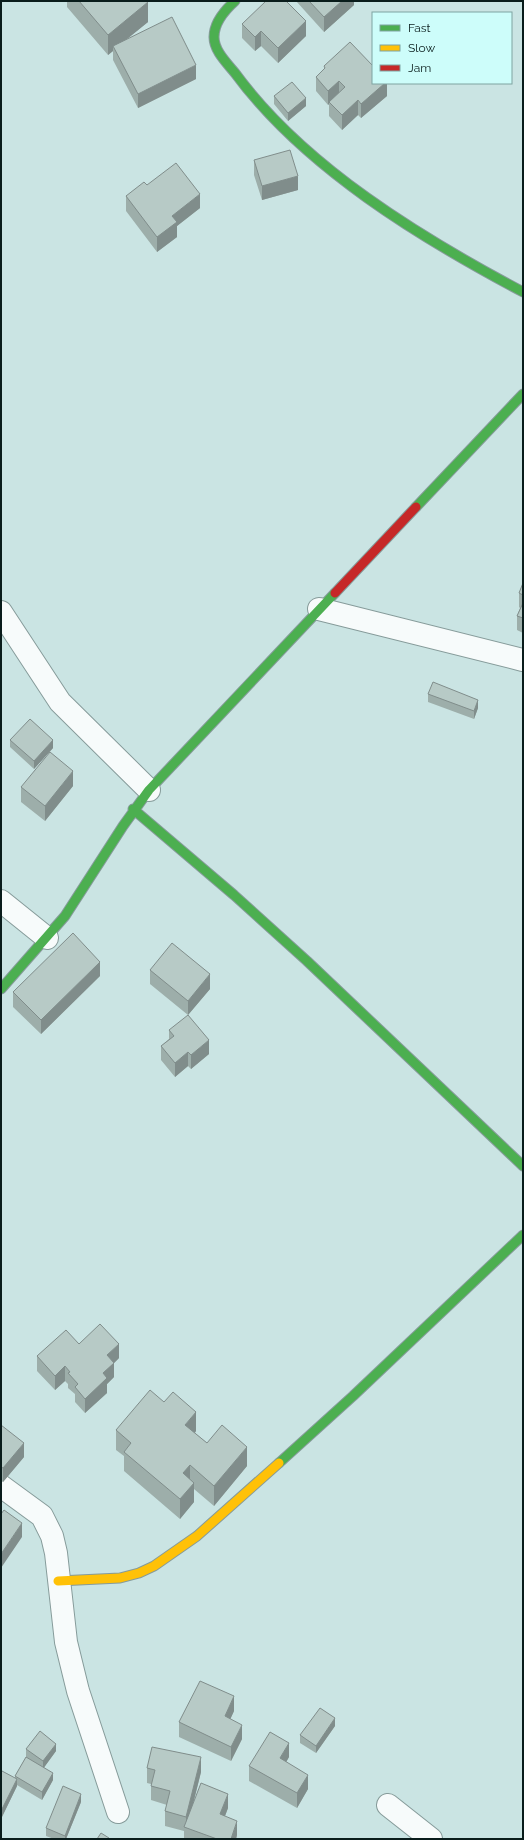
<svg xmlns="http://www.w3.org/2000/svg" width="524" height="1840" viewBox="0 0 524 1840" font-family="Raleway,sans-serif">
<rect width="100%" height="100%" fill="#cae4e3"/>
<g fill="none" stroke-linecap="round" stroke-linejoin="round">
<g stroke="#869b9a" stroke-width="24">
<path id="street" d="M319,609L523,660
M1,612L60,702L149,790
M1,901L47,938
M1,1486L42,1516L52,1536L56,1553L66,1642L78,1691L118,1812
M388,1805L431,1839"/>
</g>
<g stroke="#869b9a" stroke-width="11">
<path id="fast" d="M235,1C225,10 214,22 214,37C214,51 227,63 235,73C304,167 421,238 523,292
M416,507L523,394
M133,809L234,895L307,961L523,1166
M1,989L65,916L123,826L149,790L335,593
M279,1463L353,1396L523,1235"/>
</g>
<g stroke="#869b9a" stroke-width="11">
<path id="slow" d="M58,1581L120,1578L139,1573L154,1566L197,1536L279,1463"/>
</g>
<g stroke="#869b9a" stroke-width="11">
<path id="jam" d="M335,593L416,507"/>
</g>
<use href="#street" stroke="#f7fbfb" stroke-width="22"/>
<use href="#fast" stroke="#4caf50" stroke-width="9"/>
<use href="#slow" stroke="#ffc107" stroke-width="9"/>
<use href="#jam" stroke="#c62828" stroke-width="9"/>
</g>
<path fill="#9daeaa" d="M67,1H147L148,22L126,39L196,79L138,108L113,60V51L108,55L67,7Z
M296,1H354V5L324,32Z
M242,24L306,36L278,63L261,46L255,51L242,38Z
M324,66L387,83V96L361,118L358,115L342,130L329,116V104L328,105L316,91V77L324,69Z
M274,96L306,106L288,121L274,104Z
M254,160L298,190L262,200L254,175Z
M147,185L200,208L177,226V237L157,252L126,211V196Z
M523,583V633L517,630V616L520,608L519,607V593Z
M428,694L478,708L474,719L428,702Z
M10,740L53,748L34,769L10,747Z
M73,786L45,821L21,802V787Z
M150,970L210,989L188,1015L150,984Z
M100,976L41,1034L13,1007V992Z
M169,1030L209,1054L191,1069L188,1066L175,1077L161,1060V1046L169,1039Z
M79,1344L119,1358L114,1363V1377L107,1384V1393L85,1413L75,1402V1394L68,1388V1384L65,1381L55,1390L37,1371V1356Z
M1,1425L24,1457L3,1482L1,1481Z
M116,1430L196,1431L195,1433L207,1443L247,1466L214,1506L194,1489V1502L180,1519L124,1471V1456L116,1450Z
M234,1711L230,1719L242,1739L231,1761L179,1737V1722Z
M335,1726L316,1753L300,1743V1735Z
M26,1749L56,1751L44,1767L53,1780L42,1800L17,1785V1786L1,1819V1773L15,1778V1776L26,1757Z
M289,1757L286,1762L308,1789L297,1808L249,1781V1766Z
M147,1768L201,1772L192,1808H228L225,1816L237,1835L236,1839H184V1831L165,1826V1811L167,1805L151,1800V1784L147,1783Z
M81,1802L66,1839H54L46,1836V1828Z"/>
<path fill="#808d8b" d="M342,1H354V5L324,32V17Z
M148,2V22L115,49L113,46V51L108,55V35Z
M306,21V36L278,63V48Z
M261,31V46L255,51V37Z
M196,65V79L138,108V94Z
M339,81V95L329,102V104L328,105V91Z
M385,83H387V96L361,118V104Z
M306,98V106L288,121V113Z
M358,100V115L342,130V115Z
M298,176V190L262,200V186Z
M200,194V208L177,226V237L157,252V237L172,216Z
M478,700V708L474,719V711Z
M53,740V748L34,769V761Z
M73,771V786L45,821V806Z
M100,962V976L41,1034V1020Z
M210,974V989L188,1015V1001Z
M209,1040V1054L191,1069V1055Z
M188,1052V1066L175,1077V1063Z
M119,1344V1358L114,1363V1377L107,1384V1393L85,1413V1399L103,1373L107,1355Z
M65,1366V1381L55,1390V1376Z
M196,1412V1431L185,1445V1425Z
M24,1443V1457L3,1482V1468Z
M247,1447V1466L214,1506V1486Z
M190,1465V1485L183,1473Z
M194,1483V1502L180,1519V1499Z
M22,1523V1537L1,1568V1554Z
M234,1696V1711L225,1731V1716Z
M335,1718V1726L316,1753V1746Z
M242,1725V1739L231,1761V1747Z
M289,1743V1757L280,1773V1758Z
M56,1744V1751L43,1769V1761Z
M201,1757V1772L187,1828H186V1817Z
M53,1773V1780L42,1800V1792Z
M308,1775V1789L297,1808V1793Z
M17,1779V1786L1,1819V1811Z
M81,1794V1802L66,1839H65V1836Z
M228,1794V1808L220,1829V1814Z
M237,1821V1835L236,1839H231Z"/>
<path fill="#b7cac6" stroke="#808d8b" d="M79,1H147L148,2L108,35Z
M266,1H286L306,21L278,48L261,31L255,37L242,24Z
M309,1H342L324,17Z
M172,17L196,65L138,94L113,46Z
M350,42L373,66V83H385L361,104L358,100L342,115L329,102L345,87L339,81L328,91L316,77L325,68L324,66Z
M292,82L306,98L288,113L274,96Z
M290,150L298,176L262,186L254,160Z
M176,163L200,194L172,216L177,222L157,237L126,196L144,182L147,185Z
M523,583V595L519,593Z
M523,603V618L517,616Z
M433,682L478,700L474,711L428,694Z
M30,719L53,740L34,761L10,740Z
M50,752L73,771L45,806L21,787Z
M73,933L100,962L41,1020L13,992Z
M172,943L210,974L188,1001L150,970Z
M188,1015L209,1040L191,1055L188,1052L175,1063L161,1046L174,1036L169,1030Z
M100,1324L119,1344L107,1355L114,1363L103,1373L107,1378L85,1399L75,1387L78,1384L68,1373L70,1372L65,1366L55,1376L37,1356L66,1330L79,1344Z
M150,1390L164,1402L173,1392L196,1412L185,1425L207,1443L222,1425L247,1447L214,1486L190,1465L183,1473L194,1483L180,1499L124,1452L131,1443L116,1430Z
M1,1425L24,1443L3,1468L1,1467Z
M4,1510L22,1523L1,1554V1514Z
M200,1681L234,1696L225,1716L242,1725L231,1747L179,1722Z
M320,1708L335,1718L316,1746L300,1735Z
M40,1731L56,1744L43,1761L26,1749Z
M270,1732L289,1743L280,1758L308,1775L297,1793L249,1766Z
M152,1747L201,1757L186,1817L165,1811L170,1791L151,1786L155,1770L147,1768Z
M26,1757L53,1773L42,1792L15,1776Z
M2,1771L17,1779L1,1811V1773Z
M201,1783L228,1794L220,1814L237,1821L231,1839H217L184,1827Z
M63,1786L81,1794L65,1836L46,1828Z
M101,1833L109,1838V1839H97Z"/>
<rect width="524" height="1840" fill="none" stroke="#091c1b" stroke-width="4"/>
<rect x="372" y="12" width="140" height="72" fill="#cdfdfa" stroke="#7fa3a1"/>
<rect x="380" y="25" width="20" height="6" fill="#4caf50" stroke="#7fa3a1"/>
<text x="408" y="32" font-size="12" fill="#091c1b">Fast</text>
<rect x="380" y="45" width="20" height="6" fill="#ffc107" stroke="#7fa3a1"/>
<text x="408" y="52" font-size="12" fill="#091c1b">Slow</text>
<rect x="380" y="65" width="20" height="6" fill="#c62828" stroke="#7fa3a1"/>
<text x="408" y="72" font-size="12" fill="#091c1b">Jam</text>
</svg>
